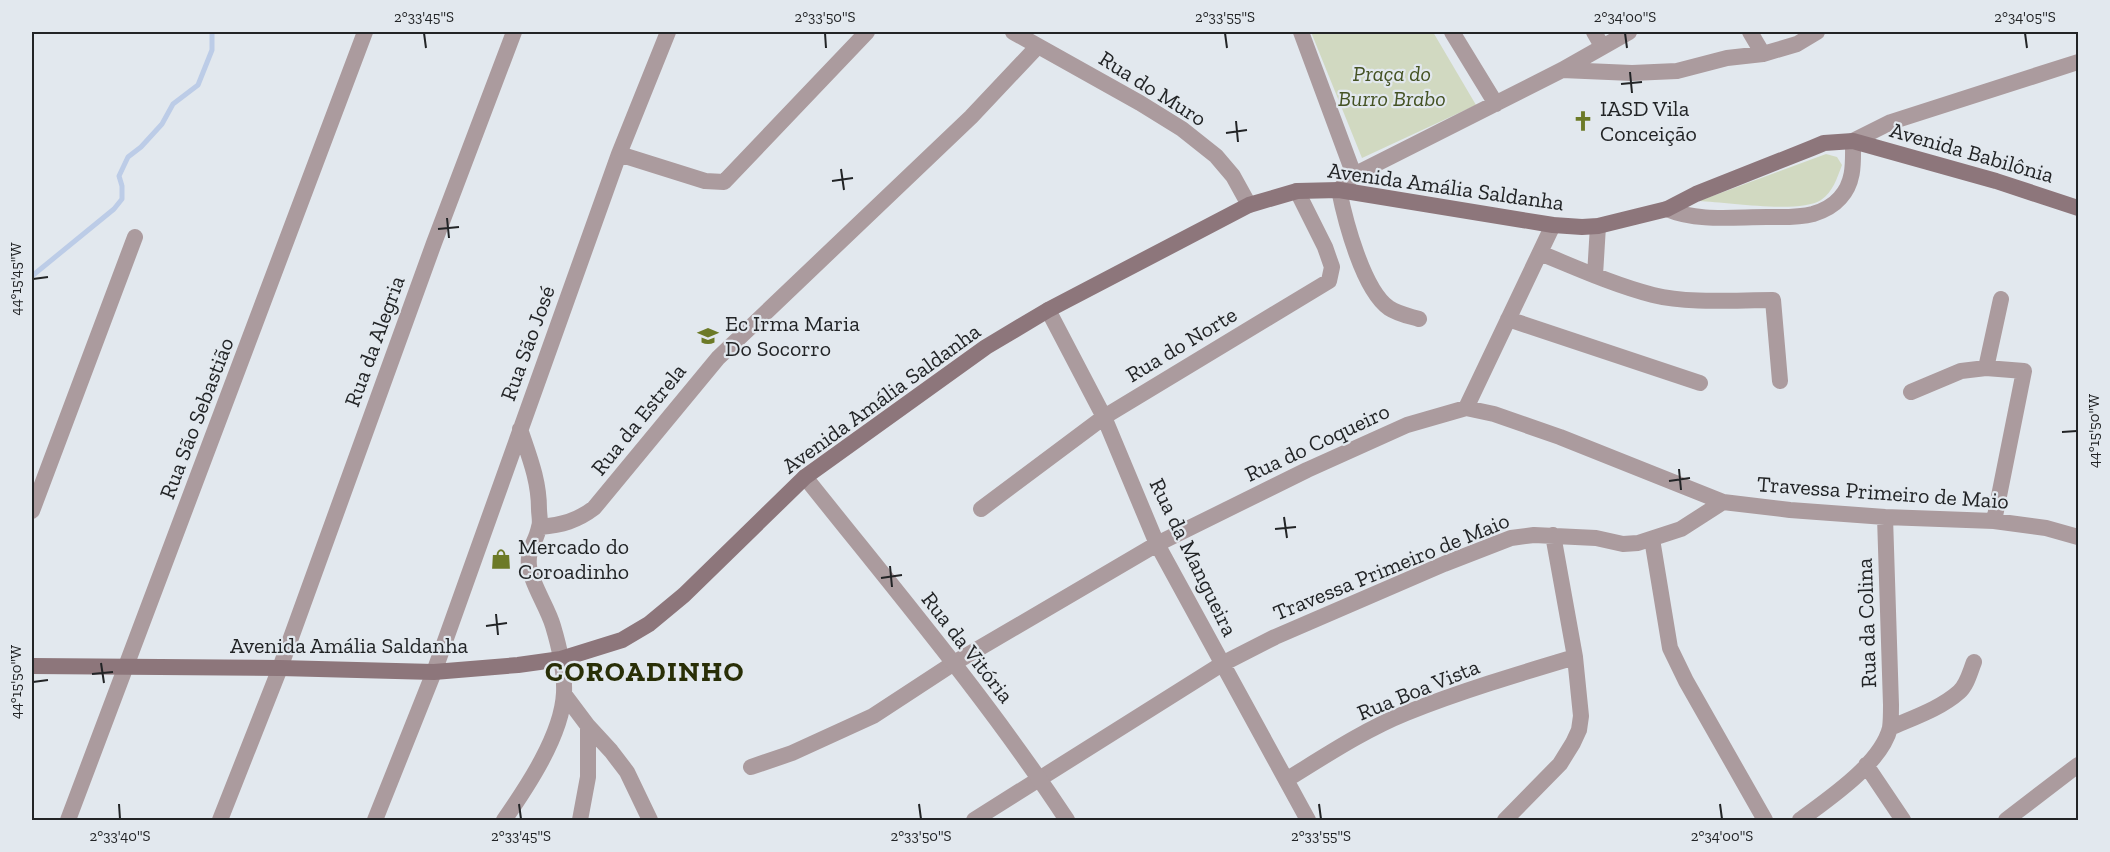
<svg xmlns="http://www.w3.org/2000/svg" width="2110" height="852" viewBox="0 0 2110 852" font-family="'Zilla Slab',serif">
<rect width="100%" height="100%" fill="#e2e8ee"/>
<path fill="#d1d9c1" d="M1311,32H1433L1476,105L1362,158Z
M1826,154L1837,157L1842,165C1837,178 1833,192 1821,200C1800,214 1726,202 1699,201Z"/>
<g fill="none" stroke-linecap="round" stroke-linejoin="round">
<path stroke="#bccce7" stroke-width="5" d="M32,276L114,209L122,199V186L119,176L128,157L141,147L162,124L173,104L198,85L212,50V32"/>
<path stroke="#ab9b9e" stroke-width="16" d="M1013,32L1140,103L1182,129L1216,156L1233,176L1249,205
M1301,32L1354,175
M1452,32L1496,104
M1594,32L1602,46
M1750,32L1763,54
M1562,70L1632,73L1677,71L1727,58L1763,54L1797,44L1817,32
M619,154L705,181L724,182L867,32
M1667,209C1698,222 1734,217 1767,217C1782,217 1798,218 1813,214C1823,211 1833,206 1840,198C1855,182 1853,161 1853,141L1891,122L2078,62
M1540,253C1577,268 1614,285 1653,295C1689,304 1735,300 1773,300L1780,381
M1595,275L1598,226
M1048,310L1104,417L1157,544L1308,820
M1419,319C1409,316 1398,314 1389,308C1363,290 1345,220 1339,190L1354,175L1562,70L1629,32
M1508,319L1700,383
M1986,368L2001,299
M1911,392L1961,371L1986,368L2024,371L1994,521
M1466,408L1553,225
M981,509L1104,417L1329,281L1332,267L1325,247L1297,191
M32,511L135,237
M540,527C562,525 577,521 594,508L718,358L971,117L1038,46
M1652,539L1670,648L1686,681L1765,820
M564,694L588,726V777L580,820
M588,726L611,751L627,772L650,820
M1890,728C1912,718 1940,709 1959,692C1967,685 1970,672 1974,662
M1866,765L1903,820
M751,767L792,753L873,716L954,663L1157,544L1307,470L1407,425L1466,408L1494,414L1560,437L1723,502L1790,510L1885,517L1994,521L2046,528L2078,537
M1286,780C1325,756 1364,730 1406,713C1461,691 1518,674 1575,657
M68,820L365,32
M220,820L280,668L434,243L514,32
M375,820L434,672L619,154L668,32
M504,820C527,787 562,735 564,693C565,671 559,646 553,626C548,608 531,583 529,566C527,549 536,543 539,527C541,522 539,515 539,509C539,480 529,456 520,429
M974,820L1222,664L1275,637L1444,564L1511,538L1534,535L1596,538L1623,544L1638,543L1681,529L1723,502
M1505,820L1560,764L1573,743L1579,730L1581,716L1575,657L1553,535
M1800,820C1828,799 1881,764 1890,728C1891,721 1891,712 1891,705L1885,517
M2006,820L2078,765"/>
<path stroke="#ab9b9e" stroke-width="16" d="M805,477C895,590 988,700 1067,820"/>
<path stroke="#8d767b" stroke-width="16" d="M32,666L280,668L434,672L518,665L561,659L622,640L649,624L684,595L805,477L986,347L1048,310L1249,205L1297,191L1339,190L1553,225L1582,227L1598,226L1667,209L1696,194L1812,148L1824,143L1853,141L1996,181L2078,208"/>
</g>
<path fill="none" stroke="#222426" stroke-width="2" d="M424,33L426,48M825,33L826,48M1225,33L1227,48M1625,33L1627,48M2025,33L2027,48M1630,72L1632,93M1621,84L1642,82M1236,121L1238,142M1226,133L1247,130M841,169L844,190M832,181L853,178M447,218L449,238M438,229L459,227M33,279L48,277M2062,432L2077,431M1679,469L1681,490M1669,481L1690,478M1284,517L1287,538M1275,529L1296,527M890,566L892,587M881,578L902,575M496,614L498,635M486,626L507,623M101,663L104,683M92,674L113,672M33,682L48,680M119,804L120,819M519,804L521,819M919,804L921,819M1319,804L1321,819M1720,804L1722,819"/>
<defs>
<g id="church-bare" transform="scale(1.62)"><path d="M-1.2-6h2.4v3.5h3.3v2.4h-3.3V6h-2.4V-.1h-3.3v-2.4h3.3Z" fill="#6c7a27" stroke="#e2e8ee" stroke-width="2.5" paint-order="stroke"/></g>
<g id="school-bare" transform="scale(1.62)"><path d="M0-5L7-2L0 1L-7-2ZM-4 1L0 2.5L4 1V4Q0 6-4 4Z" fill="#6c7a27" stroke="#e2e8ee" stroke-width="2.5" paint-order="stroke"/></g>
<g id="shop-bare" transform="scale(1.62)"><path d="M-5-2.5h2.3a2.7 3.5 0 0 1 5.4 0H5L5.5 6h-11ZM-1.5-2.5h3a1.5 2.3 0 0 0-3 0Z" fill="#6c7a27" stroke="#e2e8ee" stroke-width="2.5" paint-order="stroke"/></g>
</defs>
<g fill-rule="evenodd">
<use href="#church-bare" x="1583" y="121"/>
<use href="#school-bare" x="708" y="336"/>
<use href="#shop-bare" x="501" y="559"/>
</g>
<g text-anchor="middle" stroke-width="4.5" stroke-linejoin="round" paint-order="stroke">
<g font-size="22" font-style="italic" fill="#445223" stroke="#e2e8ee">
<text x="1392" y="81">Praça do<tspan x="1392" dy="25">Burro Brabo</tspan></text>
</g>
<g font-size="22" fill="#222426" stroke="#e2e8ee">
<text transform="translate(1153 88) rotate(32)" y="8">Rua do Muro</text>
<text transform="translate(1972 152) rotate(16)" y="8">Avenida Babilônia</text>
<text transform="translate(1446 186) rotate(8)" y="8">Avenida Amália Saldanha</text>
<text transform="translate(374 341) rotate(-70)" y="8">Rua da Alegria</text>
<text transform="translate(527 343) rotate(-70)" y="8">Rua São José</text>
<text transform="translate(1181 344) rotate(-31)" y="8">Rua do Norte</text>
<text transform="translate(881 398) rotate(-36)" y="8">Avenida Amália Saldanha</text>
<text transform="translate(196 418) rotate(-69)" y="8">Rua São Sebastião</text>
<text transform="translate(638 419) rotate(-51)" y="8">Rua da Estrela</text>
<text transform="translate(1317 442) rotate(-25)" y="8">Rua do Coqueiro</text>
<text transform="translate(1883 492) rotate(4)" y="8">Travessa Primeiro de Maio</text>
<text transform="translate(1194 557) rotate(64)" y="8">Rua da Mangueira</text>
<text transform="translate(1391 566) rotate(-22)" y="8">Travessa Primeiro de Maio</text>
<text transform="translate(1866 623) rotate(-92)" y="8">Rua da Colina</text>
<text x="349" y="653">Avenida Amália Saldanha</text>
<text transform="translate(968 647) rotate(52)" y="8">Rua da Vitória</text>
<text transform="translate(1418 689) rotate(-22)" y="8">Rua Boa Vista</text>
</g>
<g font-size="22" fill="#222426" stroke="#e2e8ee" text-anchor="start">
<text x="1600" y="116">IASD Vila<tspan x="1600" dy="25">Conceição</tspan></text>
<text x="725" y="331">Ec Irma Maria<tspan x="725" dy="25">Do Socorro</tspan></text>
<text x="518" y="554">Mercado do<tspan x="518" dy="25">Coroadinho</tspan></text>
</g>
<g font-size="28" font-weight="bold" letter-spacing="1.5" fill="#292f07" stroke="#e2e8ee">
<text x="645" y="681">COROADINHO</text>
</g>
</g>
<rect width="2110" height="852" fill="none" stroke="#e2e8ee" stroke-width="66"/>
<rect x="33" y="33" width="2044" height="786" fill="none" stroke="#222426" stroke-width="2"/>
<g font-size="15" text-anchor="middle" fill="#222426">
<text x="424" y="22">2°33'45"S</text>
<text x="825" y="22">2°33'50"S</text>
<text x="1225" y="22">2°33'55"S</text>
<text x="1625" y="22">2°34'00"S</text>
<text x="2025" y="22">2°34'05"S</text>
<text transform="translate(16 279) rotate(-90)" y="5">44°15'45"W</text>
<text transform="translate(2094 431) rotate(-90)" y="5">44°15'50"W</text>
<text transform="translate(16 682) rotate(-90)" y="5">44°15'50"W</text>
<text x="120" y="841">2°33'40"S</text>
<text x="521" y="841">2°33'45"S</text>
<text x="921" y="841">2°33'50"S</text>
<text x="1321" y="841">2°33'55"S</text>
<text x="1722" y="841">2°34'00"S</text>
</g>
</svg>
